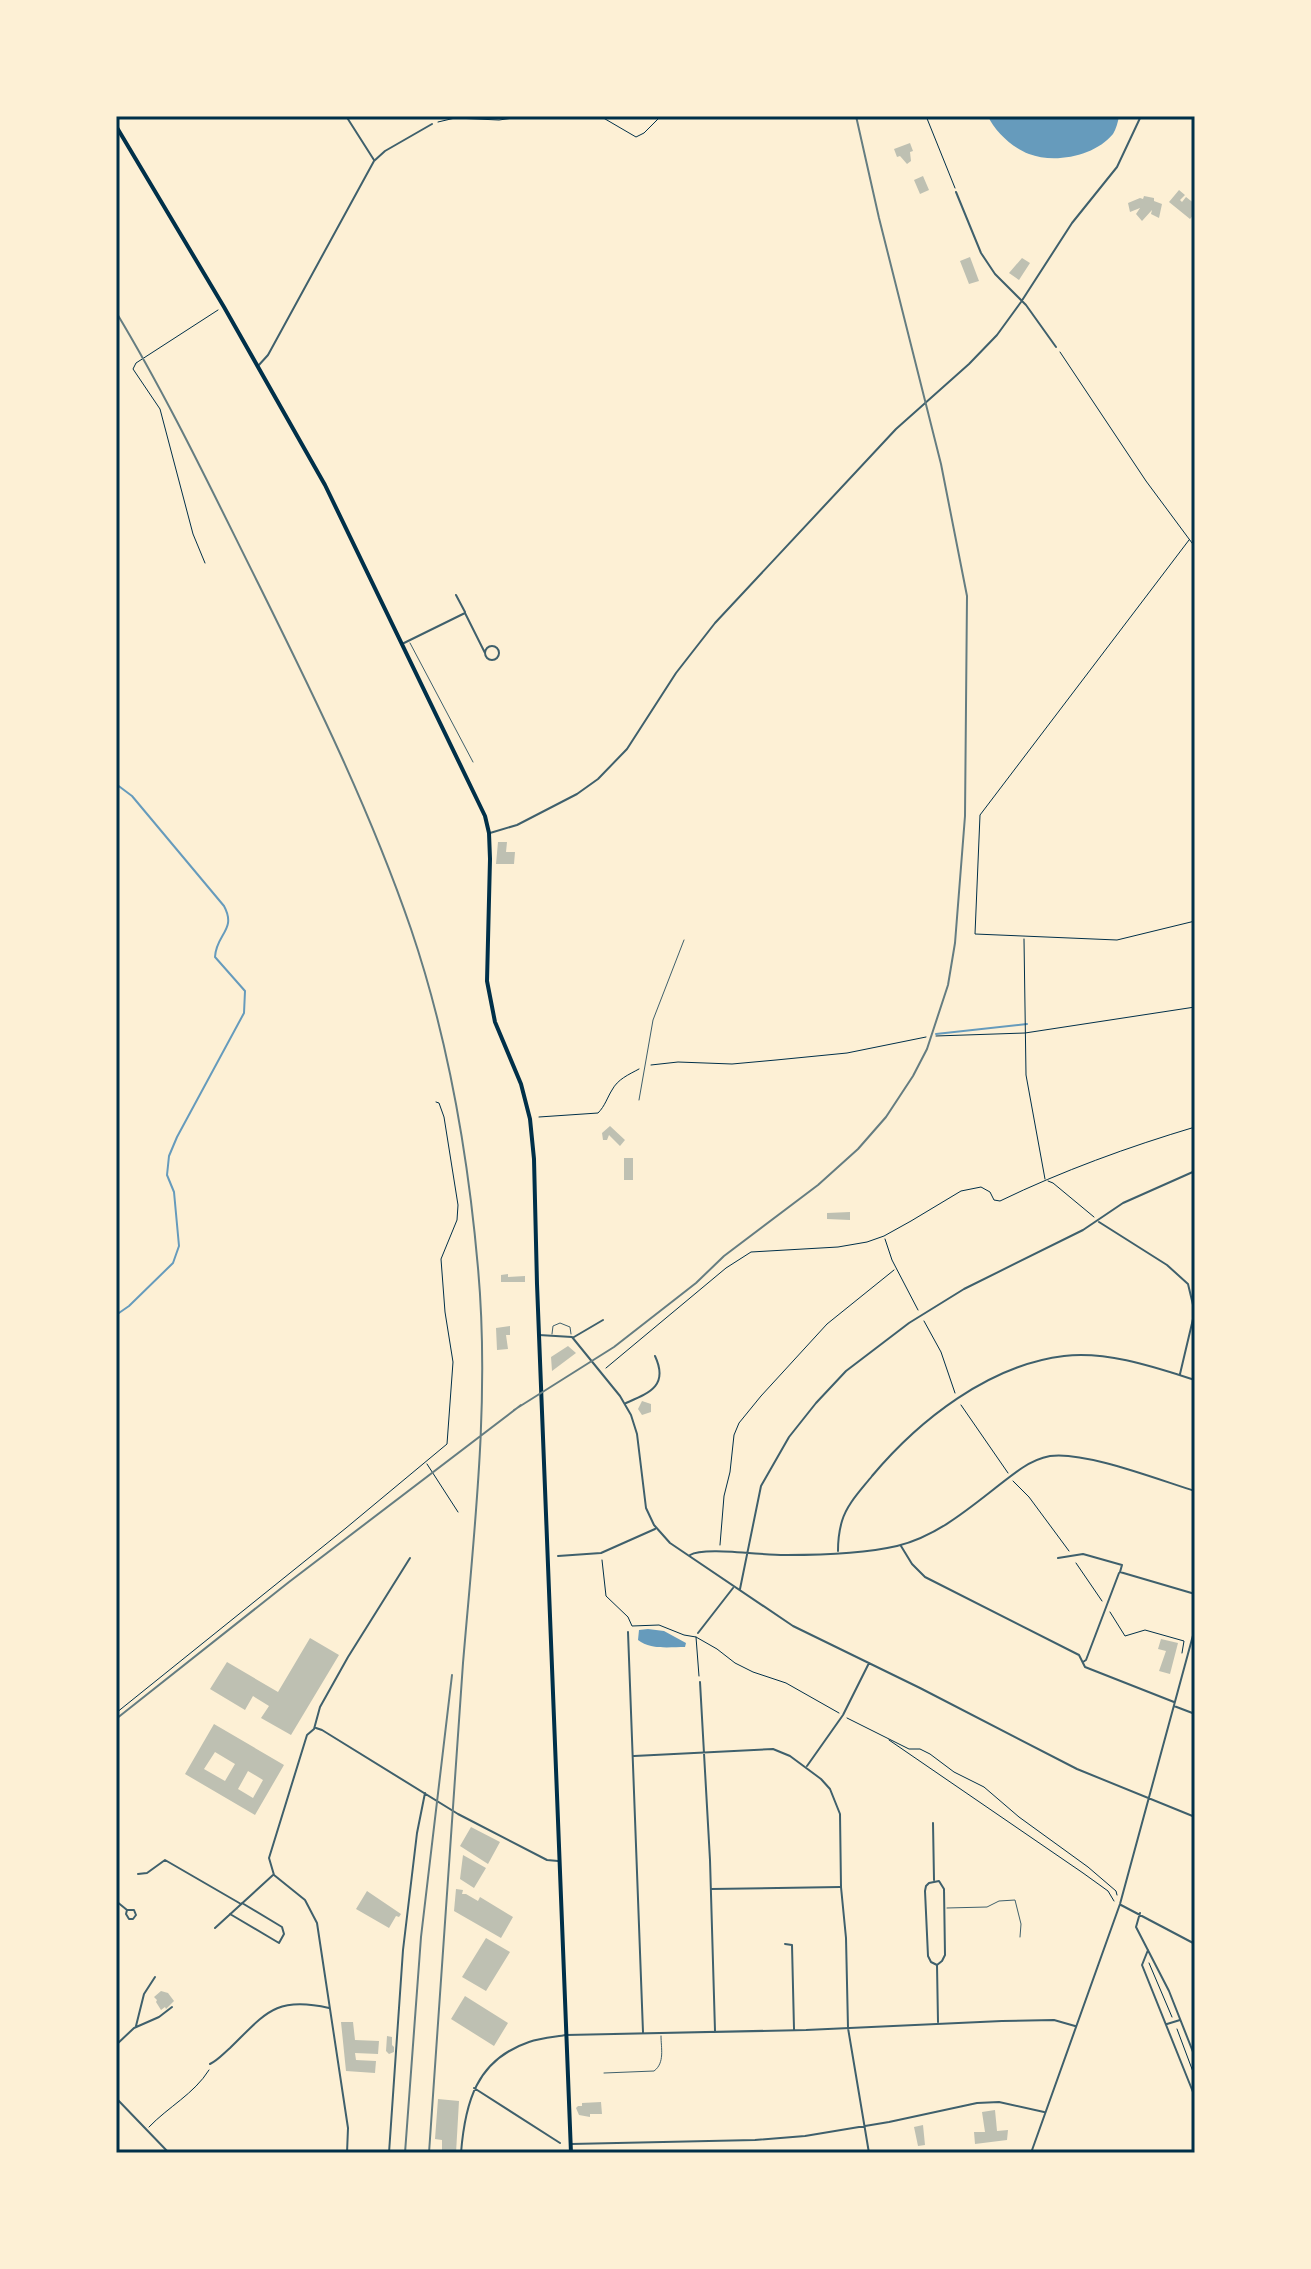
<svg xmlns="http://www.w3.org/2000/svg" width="1311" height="2269" viewBox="0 0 1311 2269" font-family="'Alegreya Sans',sans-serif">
<rect width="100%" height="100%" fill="#fdf0d5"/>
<path fill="#669bbc" d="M988,116H1119C1118,122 1116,129 1113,134C1095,156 1055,164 1029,154C1013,148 995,132 988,116Z
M648,1629L664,1631L686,1643L685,1647C670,1647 650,1650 638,1640L639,1630Z"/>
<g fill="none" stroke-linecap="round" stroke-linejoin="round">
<path stroke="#669bbc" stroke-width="2" d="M116,784L132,796L224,906C237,930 216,934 215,957L245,991L244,1013L177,1137L169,1156L167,1175L174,1192L179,1246L173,1263L129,1306L116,1315
M936,1034L1027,1024"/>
</g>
<path fill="#bec0b2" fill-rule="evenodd" d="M910,143L913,151L910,152L911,161L907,164L900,156L897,157L894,149Z
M923,176L929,190L920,194L914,180Z
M1179,190L1185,195L1180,200L1182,202L1186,197L1195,204V213L1190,219L1169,202Z
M1144,196L1154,198V201L1162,204L1159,218L1151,214L1152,210L1142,221L1136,214L1140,208L1130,212L1128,203L1140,198L1143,199Z
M970,257L979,281L969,284L960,261Z
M1022,258L1030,263L1019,280L1009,273Z
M498,842H507L506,852H515L514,864H496Z
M610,1126L625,1140L620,1146L609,1135L607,1140H603L602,1133Z
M624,1158H633V1180H624Z
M850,1212V1220L827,1219V1213Z
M508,1274V1277L525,1276V1282H501V1275Z
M510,1326V1335H506L508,1349L497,1350L496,1328Z
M568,1346L576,1353L552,1371L551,1357Z
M642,1401L651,1404V1412L642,1415L638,1409Z
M310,1638L339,1655L291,1735L261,1718L269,1706L253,1696L245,1710L210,1689L227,1662L278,1692Z
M1161,1639L1178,1643L1170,1674L1159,1671L1166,1651L1158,1649Z
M214,1724L284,1765L255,1815L185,1774ZM215,1752L235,1764L225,1781L204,1769ZM248,1771L263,1780L253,1798L238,1789Z
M471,1827L500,1842L488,1864L460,1846Z
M463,1855L486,1868L474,1888L460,1879Z
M456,1889L463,1890L462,1894H466L478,1901L480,1897L513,1917L501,1938L454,1911Z
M367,1891L401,1914L399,1917L396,1916L389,1928L356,1909Z
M486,1938L510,1952L486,1991L462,1977Z
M161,1991L168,1993L174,2001L166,2009L165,2007L161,2010L156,2002L157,2000L154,1997Z
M465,1996L508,2023L494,2046L451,2019Z
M341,2022H353L355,2040L379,2041L378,2054L355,2053L356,2060L376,2061L375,2073L346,2071Z
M387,2036L392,2037V2045L394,2047V2052L389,2054L386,2051Z
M438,2099L459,2101L456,2153H442V2140L435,2139Z
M601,2102L602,2114H590V2117L579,2115L576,2108L578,2106H582V2103Z
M995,2110L997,2131L1008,2130L1007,2140L975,2144L974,2132H985L982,2112Z
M923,2125L925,2145L918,2146L914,2127Z"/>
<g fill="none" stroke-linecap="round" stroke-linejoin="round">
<path stroke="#003049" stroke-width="1" d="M600,116L636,137L644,133L661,116
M926,116L955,188
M438,122L455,118L499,120L527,116
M1060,352L1146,481L1195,547
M1189,540L980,815L975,934L1117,940L1195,921
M205,563L193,534L160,409L133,369L136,363L218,310
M1024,939L1026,1075L1045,1179
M936,1036L1025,1033L1195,1007
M651,1065L678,1062L732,1064L776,1060L847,1053L926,1037
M539,1117L598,1113C605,1106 607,1098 612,1090C618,1079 628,1075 639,1069
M1048,1181L1053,1183L1094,1217
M885,1239L892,1260L918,1310
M924,1321L941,1352L955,1393
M606,1368L726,1268L751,1252L838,1247L867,1242L884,1236L911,1221L961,1191L981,1187L990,1192L994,1200L1000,1201C1062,1171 1128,1147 1195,1127
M961,1405L1008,1473
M427,1464L458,1512
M1013,1481L1029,1497L1069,1551
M720,1545L724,1496L730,1472L734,1435L739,1423L761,1396L827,1324L894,1270
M602,1560L606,1596L628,1617L632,1626L659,1625L684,1635L696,1637L717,1649L735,1663L753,1672L786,1683L839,1713
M1076,1563L1102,1601
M1110,1612L1125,1636L1145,1630L1184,1641L1182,1653
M696,1637L699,1676
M116,1713L346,1528L447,1444L453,1362L445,1312L441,1259L457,1220L458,1205L444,1117L439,1103L436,1102
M847,1718L909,1749H920L930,1754L954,1772L984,1787L1019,1817L1088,1867L1116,1891L1117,1895
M889,1740L1083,1873L1108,1891L1114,1901
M1149,1963L1172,2017
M1177,2029L1195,2077
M149,2127C168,2107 194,2094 209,2070
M1006,2153H1012"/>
<path stroke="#3f606c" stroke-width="1" d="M410,643L473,762
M639,1100L653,1020L684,940
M552,1334L553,1326L560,1323L570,1327L571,1334
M947,1908L987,1907L999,1901L1015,1900L1021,1924L1020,1937
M604,2073L654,2071C665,2063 661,2048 661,2036"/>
<path stroke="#3f606c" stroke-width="2" d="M346,116L374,160
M956,192L981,253L995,274L1026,305L1056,347
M258,366L268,355L374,161L385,151L432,124
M456,595L465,612
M404,643L465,613L485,653
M485 653a7 7 0 1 1 14 0a7 7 0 1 1-14 0Z
M490,833L517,825L577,794L598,779L627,749L676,673L715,623L896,429L969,364L997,335L1021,302L1072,223L1117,167L1141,116
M1099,1222L1167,1265L1188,1284L1194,1309L1193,1319L1180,1374
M539,1335L572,1337L620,1396L631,1415L637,1434L646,1508L654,1525L670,1543L793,1626L920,1688L1077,1769L1195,1817
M574,1337L603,1320
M626,1403C649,1393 669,1386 655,1356
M901,1546L912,1564L925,1577L1079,1655L1085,1667L1174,1702
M838,1551C838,1542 839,1531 842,1521C847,1504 861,1490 872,1476C919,1420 989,1365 1064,1356C1108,1351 1154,1367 1195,1380
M690,1555C704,1546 766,1556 787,1555C823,1555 862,1554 897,1546C946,1534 982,1496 1022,1468C1031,1462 1039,1458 1050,1456C1085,1451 1159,1480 1195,1491
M558,1556L601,1553L655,1529
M1058,1558L1083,1554L1122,1565L1120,1572L1195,1594
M740,1589L761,1486L789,1437L816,1403L846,1371L909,1323L964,1289L1083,1230L1123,1203L1195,1171
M628,1632L643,2032
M698,1633L733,1588
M1083,1662L1086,1660L1119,1573
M700,1682L710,1860L715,2031
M1174,1706L1195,1714
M316,1728L322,1730L458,1814L547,1860L558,1861
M634,1756L773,1749L790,1756L821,1779L830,1789L840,1814L841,1887L846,1938L848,2028L869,2153
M807,1766L843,1715L869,1663
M933,1823L934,1880
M138,1874L147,1873L165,1860L241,1904
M711,1889L840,1887
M116,1901L127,1910H134L136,1915L133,1919H129L126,1914L127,1910
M1121,1905L1195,1944
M1140,1913L1136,1927L1169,1991L1195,2057
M230,1914L279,1943L284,1934L282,1927L242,1903
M215,1928L273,1875
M785,1944L792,1945L794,2029
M1148,1950L1142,1965L1195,2097
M937,1965L931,1962L928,1956L925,1891L926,1886L929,1883L939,1881L944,1889L945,1955L942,1961L937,1965L938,2022
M1167,2024L1180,2020
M136,2026L144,1994L155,1977
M116,2045L134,2028L159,2017L172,2007
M210,2064C218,2060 223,2054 230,2048C266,2013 275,1996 329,2008
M474,2088L560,2143
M116,2098L169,2153
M571,2144L755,2140L805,2136L889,2122L977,2103L999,2102L1044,2112
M347,2153L348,2128L317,1923L305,1900L274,1875L269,1858L307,1735L314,1729L320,1707L348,1657L410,1558
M389,2153L403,1950L417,1833L425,1793
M461,2153C465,2103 476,2060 529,2042C540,2038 554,2037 566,2035L806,2030L1002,2021L1054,2020L1075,2026
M1031,2153L1120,1904L1195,1628"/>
<path stroke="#003049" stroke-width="4" d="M116,126L224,307L325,485L485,816L489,833L490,859L487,981L495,1022L521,1084L530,1119L534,1159L537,1284L571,2153"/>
<path stroke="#657d81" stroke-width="2" d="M116,312C169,400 213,493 259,585C315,698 370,810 411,929C448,1038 468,1154 478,1268C490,1400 474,1532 463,1663C451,1826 441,1990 429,2153
M514,1410L614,1347L696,1283L724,1256L818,1185L858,1149L886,1117L913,1076L927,1049L948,985L955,943L965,816L967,596L941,464L879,218L856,116
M116,1719L289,1582L521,1405
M405,2153L421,1937L452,1675"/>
</g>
<rect width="1311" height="2269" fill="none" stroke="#fdf0d5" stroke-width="236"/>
<rect x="118" y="118" width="1075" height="2033" fill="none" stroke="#003049" stroke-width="3"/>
</svg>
